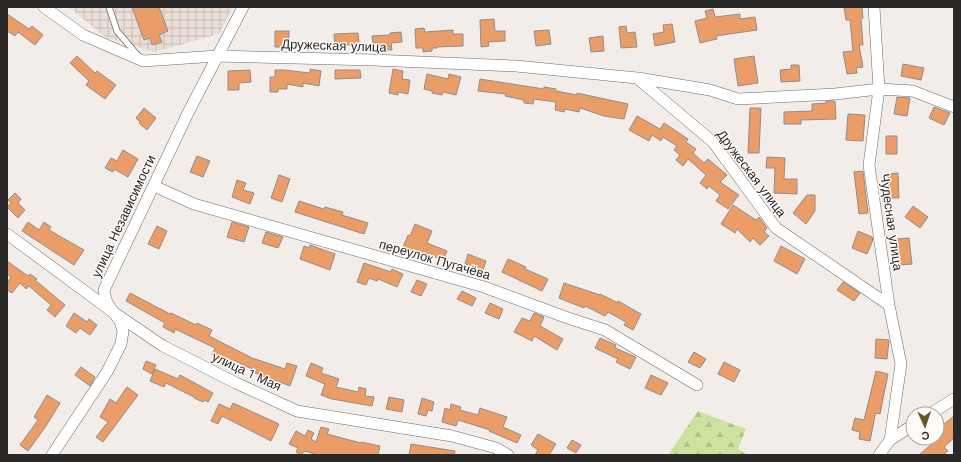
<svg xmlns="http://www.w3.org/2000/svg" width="961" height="462" viewBox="0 0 961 462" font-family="'Work Sans',sans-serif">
<defs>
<pattern id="industrial-grid" width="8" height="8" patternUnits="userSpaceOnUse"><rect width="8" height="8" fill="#eaded6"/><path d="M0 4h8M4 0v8" fill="none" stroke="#c9beb8"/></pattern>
<pattern id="forest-firs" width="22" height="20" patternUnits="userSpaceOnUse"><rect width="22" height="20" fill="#cce39f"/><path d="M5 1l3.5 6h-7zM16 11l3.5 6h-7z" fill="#afc389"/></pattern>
</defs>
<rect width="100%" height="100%" fill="#f2ede9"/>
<path fill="url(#industrial-grid)" d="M69,7H233L219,34L154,52L105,37Z"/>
<path fill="url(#forest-firs)" d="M698,411L746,429L738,449L748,455H668Z"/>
<path fill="#ea9d66" stroke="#928d8a" d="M132,7H159L168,31L159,35L162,42L152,45L150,38L144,40Z
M844,7H862L863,18L861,19L863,45H859L863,67L856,68L857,73L847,74L843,52L853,51L850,20H846Z
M713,9L715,17L740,14V19L755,17L757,30L716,36L717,39L700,43L695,21L707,18L705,11Z
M7,14L29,29L32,26L43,35L35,45L18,32L15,36L7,31Z
M494,19L495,31H505V41L488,42L489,46L481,47L480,20Z
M672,24L675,42L655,46L653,34L664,32L663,25Z
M626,26L627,33L635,32L637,47L621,48L619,27Z
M424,28L425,32L453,30V34H463V46L436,47L437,48H432V51L423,52V48H416L415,29Z
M549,30L551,44L536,46L534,31Z
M275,31H289V47H275Z
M401,32L402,42L391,43L392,50H377V43H373L372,36L390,35V33Z
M358,33L359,44L335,46L334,34Z
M603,36L604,51L591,52L589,38Z
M77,56L95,73L97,71L116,85L105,99L86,85L89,81L70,63Z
M754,56L758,83L738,86L734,59Z
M903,64L924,68L921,80L901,76Z
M791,65H799L800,81L781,82L780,70L791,69Z
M310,69L321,71L319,86L303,83V87L287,84V89H278V92H270V77H275V70H284L310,73Z
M393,69L403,71L402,79L410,80L408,94L398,92V95L389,93Z
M250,70L251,82L239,83V90H228V71Z
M335,70H360L361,78L335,79Z
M427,74L448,79L449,74L461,77L456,95L443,92L442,95L432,93V91L424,89Z
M480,79L544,89V87L556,89V91L577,95V93L628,104L624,119L604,116L580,108L579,112L565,109L564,112L555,110L556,102L534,99L533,104L524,103V100L505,96L506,94L478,91Z
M897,97L910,98L907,116L894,114Z
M826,101H835L836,119L801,120V124H784V112L812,111V104L826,103Z
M934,107L950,113L944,125L929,118Z
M144,108L156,118L147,130L139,123L140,122L136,118Z
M750,108H761L759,153H748Z
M848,114L865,115L863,141L846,140Z
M637,116L660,129L664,123L688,139L686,142L696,149L693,153L704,163L708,159L727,175L720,182L739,195L728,209L716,201L720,195L709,186L707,189L700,183L706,175L688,159L683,166L676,160L680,155L674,150L677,146L663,137L661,141L652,135L649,141L629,130Z
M886,136H897V154H886Z
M123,150L138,159L128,177L114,169L113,172L105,168L111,158L117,161Z
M197,156L210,161L203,177L190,172Z
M767,157L785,158L784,179H797V194L774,193L775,168H766Z
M863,171L868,213L859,214L854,172Z
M898,173L899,198H889L888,174Z
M279,175L290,179L282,202L271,198Z
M237,180L246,183L243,190L254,193L250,204L232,197Z
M15,193L21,199L18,203L25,210L18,218L7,207L11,203L8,200Z
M807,195H815V211L806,224L793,213Z
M299,201L324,209L325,207L343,212L342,215L368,223L364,234L295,212Z
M733,205L756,220L759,217L767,228L764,232L769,236L760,245L753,238L750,242L737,229L735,233L721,224Z
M913,206L928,217L920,228L905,217Z
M28,222L39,230L44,222L51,227L49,230L84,250L74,265L22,231Z
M232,222L249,227L244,242L227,237Z
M415,224L432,231L427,243L447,251L443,260L423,252L422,255L403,247L408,235L410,236Z
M157,226L167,231L159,249L148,244Z
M858,231L872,237L873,240L867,254L852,248Z
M266,232L283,237L278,248L262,243Z
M909,238L912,264L900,265L897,239Z
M310,245L335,254L330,270L300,259L304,246L309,248Z
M781,246L805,259L797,274L774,261Z
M468,254L486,261L483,270L465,264Z
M508,259L526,267L525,269L548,279L542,291L502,272Z
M7,261L28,276L30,274L37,279L35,280L65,305L55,317L47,310L51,305L29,286L26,289L20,283L12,293L7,290V283L11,277L7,274Z
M364,263L391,272L392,269L403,274L397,287L378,279L377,281L369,278L366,285L357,282Z
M417,280L427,284L421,296L411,292Z
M843,282L860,293L854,301L837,290Z
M564,283L600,295V294L618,303V301L641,314L633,330L624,325L626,322L608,312L605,316L585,306L584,308L559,298Z
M462,291L476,298L472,306L457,299Z
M130,293L170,314L171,313L196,325L197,323L212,330L209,336L252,358L285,369L287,363L297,366L290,386L255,373L256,371L233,360L231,364L212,355L215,348L175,329L174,333L163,327L165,323L126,301Z
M490,303L503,309L499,319L485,313Z
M74,313L87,322L89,319L97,325L90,335L80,328L76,333L66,326Z
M534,313L544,317L540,326L563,339L557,350L534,336L532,341L514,332L522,318L530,321Z
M600,338L616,345L615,348L636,357L630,369L616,362L618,359L595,348Z
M876,339L889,340L887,359L875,358Z
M694,352L706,359L700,368L688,362Z
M146,361L156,365L152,374L143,369Z
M724,362L740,370L734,382L718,374Z
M311,363L323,368L321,373L339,379L336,387L358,392L359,387L366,389L365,396L374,397L372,406L332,399L321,395L325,384L306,376Z
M81,367L95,377L90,386L75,375Z
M155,369L178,379L180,375L213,393L208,402L204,400L203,402L194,398V397L166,383L164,387L150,381Z
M876,371L888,374L880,414L876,413L875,416L870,441L859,439L860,432L852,430L855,418L864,420Z
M651,375L668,383L661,395L645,388Z
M127,387L138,395L103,442L96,437L108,422L100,417L110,399L116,403Z
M47,395L60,403L46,426L28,451L20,445L38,420L34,417Z
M389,397L404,400L402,412L386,409Z
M422,398L434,402L432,411L428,410L426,416L418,414Z
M233,403L279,424L271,441L222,416L218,424L211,421L219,404L230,409Z
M451,404L461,407L460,410L478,415L480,408L507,417L503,427L521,435L517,443L489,431L490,430L458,420L456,426L442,422L445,408L450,410Z
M954,416V438L944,447L948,451L943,455H919L943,434L938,429Z
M321,427L329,429L327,434L361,443V442L380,446L378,455H318L305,451L301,455L296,452L298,448L289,444L296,431L305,436L308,430L314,433L311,439L316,442Z
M538,434L556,444L549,455H535L538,450L531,445Z
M572,440L581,445L576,453L567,448Z
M411,444L455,451L454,455H409Z"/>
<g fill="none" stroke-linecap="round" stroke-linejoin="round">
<g stroke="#6e6a67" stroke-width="7">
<path id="lane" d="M109,7L117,31L139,57"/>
</g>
<g stroke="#6e6a67" stroke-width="12">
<path id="street" d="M44,7L83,35L143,61L217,56L373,60L516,66L637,78L713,142L776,228L889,305
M874,7L879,89L869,165L889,305L901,364L890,440
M638,78L710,90L738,99L835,94L879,89L913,91L954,107
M154,186L194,204L484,287L568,318L605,330L697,385
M7,234L113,312L163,346L236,383L297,411L452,436L496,448L508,455
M930,414L954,399
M52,455L107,372L121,344L123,331L120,321L109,306L106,300L104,290L188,113L243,7
M879,455L890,440L913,425"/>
</g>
<use href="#lane" stroke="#fff" stroke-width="5.5"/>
<use href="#street" stroke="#fff" stroke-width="11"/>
</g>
<g text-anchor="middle" stroke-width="3" stroke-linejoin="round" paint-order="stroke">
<g font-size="13" fill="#2b2928" stroke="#fefaf7">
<text transform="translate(334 45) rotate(2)" y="5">Дружеская улица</text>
<text transform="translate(752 173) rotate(53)" y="5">Дружеская улица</text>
<text transform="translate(123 216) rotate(-65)" y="5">улица Независимости</text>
<text transform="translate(892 222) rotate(82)" y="5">Чудесная улица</text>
<text transform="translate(435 259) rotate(16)" y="5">переулок Пугачёва</text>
<text transform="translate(247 371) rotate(25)" y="5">улица 1 Мая</text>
</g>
</g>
<rect width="961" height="462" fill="none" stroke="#2b2928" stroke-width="16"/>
<g transform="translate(925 426) rotate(177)"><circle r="19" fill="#fefaf7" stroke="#aaa6a4"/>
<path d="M0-3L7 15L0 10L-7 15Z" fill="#685523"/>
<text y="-6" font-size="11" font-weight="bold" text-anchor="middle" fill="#2b2928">С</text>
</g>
</svg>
